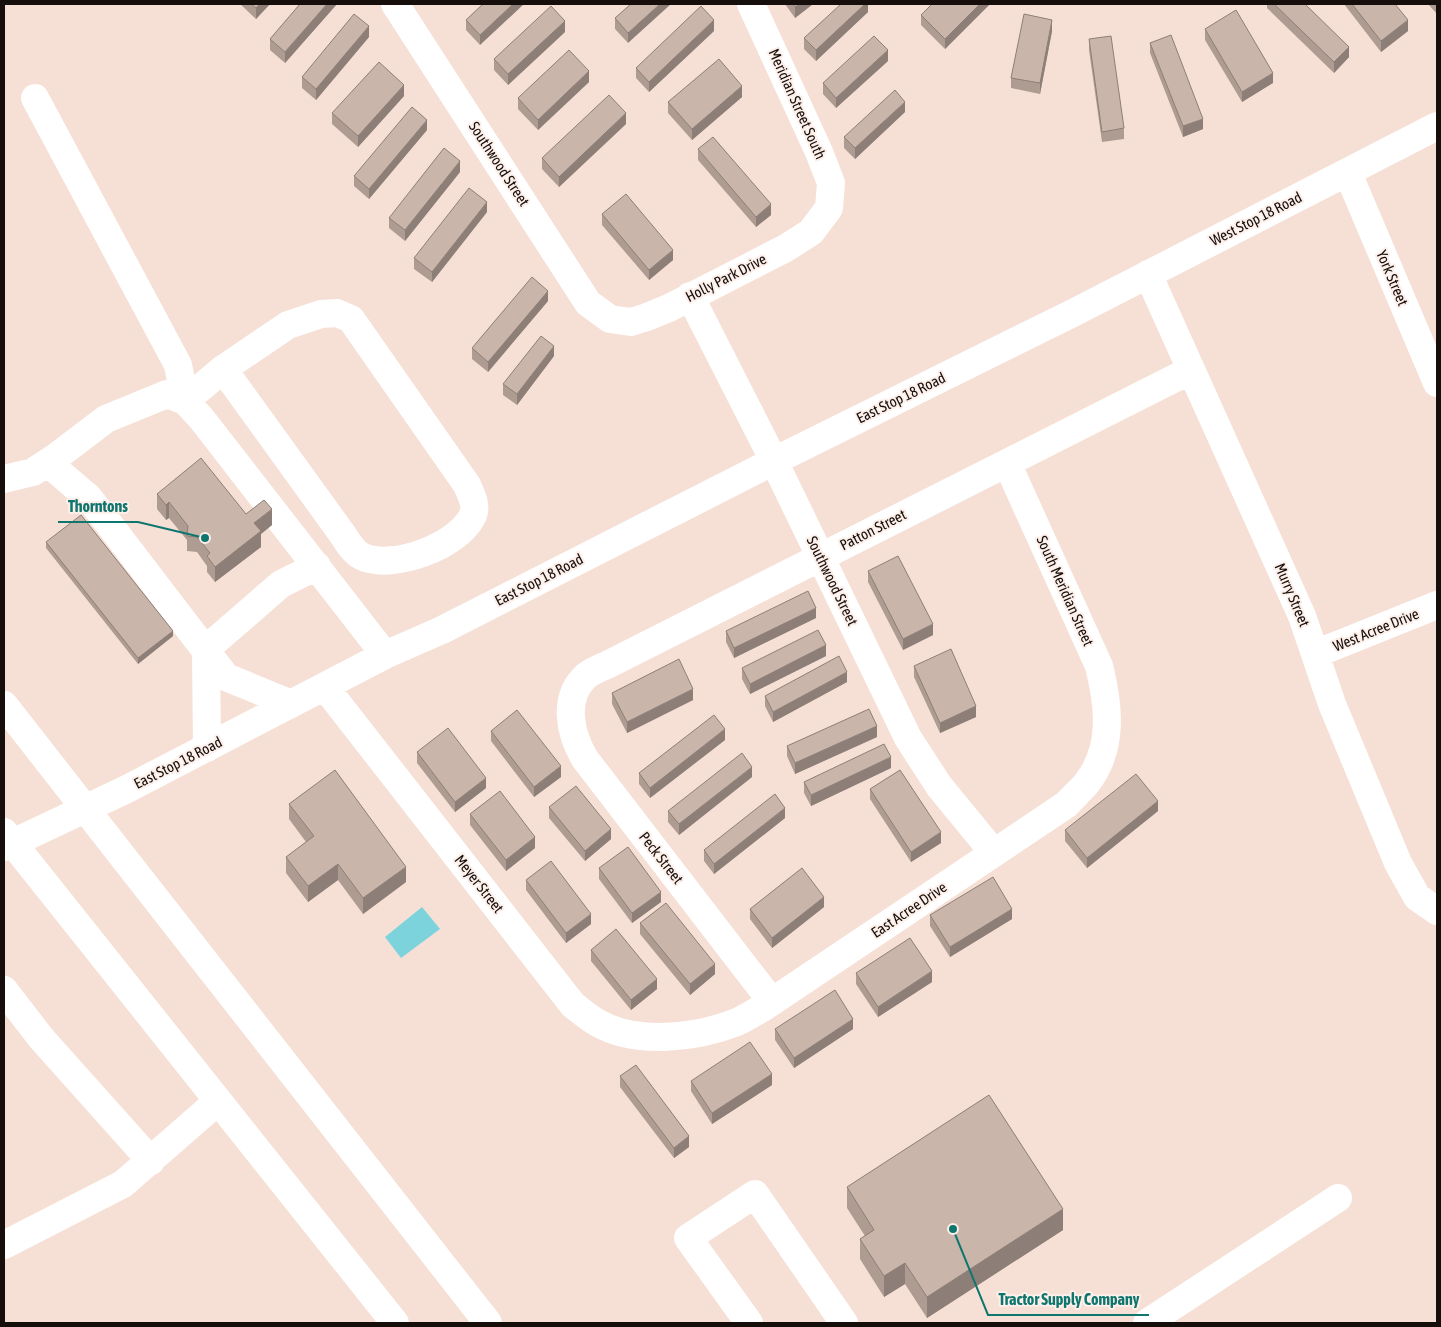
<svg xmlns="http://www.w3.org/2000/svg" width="1441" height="1327" viewBox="0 0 1441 1327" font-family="'Asap Condensed',sans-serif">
<rect width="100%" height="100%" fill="#f6e0d5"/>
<path fill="#7cd3dc" d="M422,907L440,929L401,958L385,937Z"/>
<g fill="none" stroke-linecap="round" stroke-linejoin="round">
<path stroke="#fff" stroke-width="28" d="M395,4L588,303L610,319L631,322L647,317L669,308L786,248L811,232L829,208L831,183L819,152L751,4
M35,98L178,365L185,401L223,369L343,535C348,543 354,553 363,557C394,570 457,546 472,517C478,506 471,495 467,485L351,319L337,313L321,314L288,325L223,369
M1348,173L1437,383
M1148,274L1302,616L1332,704L1398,863L1417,897L1437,911
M690,296L774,461L908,738L939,786L994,853
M48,463L89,498L226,677L291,704
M4,479L33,472L56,457L106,419L167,394L185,401L201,418L385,655
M1315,654L1437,605
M325,687L573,1005C581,1011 589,1018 598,1023C636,1045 697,1038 737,1022C746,1018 755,1012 764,1007L1067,804C1073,797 1080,791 1086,784C1114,749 1109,706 1099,666L1007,463
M207,748L206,649L281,584L317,566
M4,847L125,790L385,655L442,630L774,461L1075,312L1437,126
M4,990L41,1038L151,1161
M772,1002L585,759C570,734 562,698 586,676C592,671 600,668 607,665L1191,370
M4,1245L123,1184L218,1101
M749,1323L688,1238L755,1194L844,1323
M1147,1323L1338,1198"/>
<path stroke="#fff" stroke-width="28" d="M4,705L488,1323
M4,832L395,1323"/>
</g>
<path fill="#ae9c92" d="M240,4H270L256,19Z
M300,4H337L285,63L270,50V39Z
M483,4L480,45L466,30V20Z
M631,4L628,43L615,29V18Z
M785,4H813L795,18Z
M868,4V12L816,61L804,49V38Z
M990,4L945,49L921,25V15Z
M1267,4H1305L1349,57L1334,73L1267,8Z
M1344,4H1395L1408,31L1381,52Z
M1428,4H1437V14Z
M1205,29L1273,83L1242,102L1205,40Z
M714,31L649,92L636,78V68Z
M1052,31L1040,94L1011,88V78Z
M565,32L508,85L494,70V59Z
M369,37L316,100L302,88V77Z
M1089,39L1124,128V139L1102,142L1089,50Z
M1150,43L1203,129L1183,137L1150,53Z
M888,61L836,108L823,94V83Z
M589,82L538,130L518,109V98Z
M404,96L358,147L332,124V113Z
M742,97L692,140L668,113V102Z
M905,112L855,159L844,148V137Z
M626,124L559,187L542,169V158Z
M427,130L369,199L354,186V176Z
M698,149L771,215L756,227L698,160Z
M460,172L405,241L389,228V218Z
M487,212L432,282L414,269V258Z
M602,214L673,260L649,280L602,225Z
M548,301L488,372L472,359V348Z
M554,356L517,405L503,395V384Z
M157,494L246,514L272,525L261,534V547L215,582L207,572V566L197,552L187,551V540L169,518L166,520L157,509Z
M46,542L173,636L138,664L46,548Z
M868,571L933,635L903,650L868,582Z
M816,618L734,658L726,642V631Z
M826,656L750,694L742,679V668Z
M914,666L976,717L940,733L914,677Z
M847,682L773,722L765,706V696Z
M612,693L693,700L627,733L612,704Z
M491,731L561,777L534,797L491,741Z
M877,737L795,774L787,756V746Z
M725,740L650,798L639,784V773Z
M417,752L486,788L455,812L417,763Z
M891,768L811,806L804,793V782Z
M752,777L679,835L668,822V811Z
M870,789L941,843L911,862L870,799Z
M289,804L406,882L363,914L338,880L308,902L286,873V857L306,842L289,819Z
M549,807L611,839L585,861L549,818Z
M1158,811L1087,868L1065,841V830Z
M470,814L535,848L506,871L470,825Z
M785,818L714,874L704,861V850Z
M599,868L661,902L632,923L599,879Z
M526,880L591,924L566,943L526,890Z
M824,907L772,948L750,919V909Z
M930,915L1012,919L950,957L930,926Z
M640,923L715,974L690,995L640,934Z
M591,950L657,989L631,1010L591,961Z
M856,973L932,982L878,1017L856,984Z
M775,1029H853L794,1068L775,1040Z
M620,1076L689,1147L674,1158L620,1087Z
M691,1081L772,1085L712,1124L691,1091Z
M847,1187L1063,1230L927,1318L905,1284L884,1297L860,1259V1239L865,1236L847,1208Z"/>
<path fill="#8d7f77" d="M260,4H270L256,19V8Z
M327,4H337L285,63V52Z
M513,4H524L480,45V35Z
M660,4H671L628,43V33Z
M799,4H813L795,18V7Z
M865,4H868V12L816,61V50Z
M980,4H990L945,49V39Z
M714,20V31L649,92V82Z
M1052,20V31L1040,94V83Z
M1408,20V31L1381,52V41Z
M565,21V32L508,85V74Z
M369,26V37L316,100V89Z
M1349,47V57L1334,73V62Z
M888,50V61L836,108V98Z
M589,71V82L538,130V120Z
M1273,73V83L1242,102V92Z
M404,85V96L358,147V136Z
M742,86V97L692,140V129Z
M905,102V112L855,159V148Z
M626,113V124L559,187V177Z
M1203,119V129L1183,137V126Z
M427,120V130L369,199V189Z
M460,161V172L405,241V230Z
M487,202V212L432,282V272Z
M771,204V215L756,227V217Z
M673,250V260L649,280V270Z
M548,291V301L488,372V362Z
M554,346V356L517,405V394Z
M169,502V518L166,520V505Z
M272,509V525L261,534V547L215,582V567L254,523Z
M816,608V618L734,658V648Z
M933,624V635L903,650V639Z
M173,631V636L138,664V658Z
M826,645V656L750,694V684Z
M847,672V682L773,722V712Z
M693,689V700L627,733V722Z
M976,706V717L940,733V723Z
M877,726V737L795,774V763Z
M725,729V740L650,798V788Z
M891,757V768L811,806V795Z
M561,766V777L534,797V787Z
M752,767V777L679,835V824Z
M486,778V788L455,812V802Z
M1158,801V811L1087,868V858Z
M785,808V818L714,874V864Z
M611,829V839L585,861V851Z
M941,832V843L911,862V852Z
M535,837V848L506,871V860Z
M338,864V880L308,902V886Z
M406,867V882L363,914V898Z
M661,892V902L632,923V913Z
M824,897V907L772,948V938Z
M1012,909V919L950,957V947Z
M591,914V924L566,943V933Z
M715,964V974L690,995V984Z
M932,971V982L878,1017V1007Z
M657,979V989L631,1010V1000Z
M853,1019V1029L794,1068V1058Z
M772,1074V1085L712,1124V1113Z
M689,1136V1147L674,1158V1148Z
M1063,1209V1230L927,1318V1297Z
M905,1263V1284L884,1297V1276Z"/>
<path fill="#cab5aa" stroke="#8d7f77" d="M251,4H260L256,8Z
M300,4H327L285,52L270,39Z
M483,4H513L480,35L466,20Z
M631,4H660L628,33L615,18Z
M793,4H799L795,7Z
M841,4H865L816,50L804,38Z
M932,4H980L945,39L921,15Z
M1274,4H1305L1349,47L1334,62Z
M1352,4H1395L1408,20L1381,41Z
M551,6L565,21L508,74L494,59Z
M701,6L714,20L649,82L636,68Z
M1236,10L1273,73L1242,92L1205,29Z
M354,14L369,26L316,89L302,77Z
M1024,14L1052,20L1040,83L1011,78Z
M1171,35L1203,119L1183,126L1150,43Z
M874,36L888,50L836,98L823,83Z
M1111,36L1124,128L1102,132L1089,39Z
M569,50L589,71L538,120L518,98Z
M719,59L742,86L692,129L668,102Z
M379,62L404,85L358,136L332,113Z
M895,90L905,102L855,148L844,137Z
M609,95L626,113L559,177L542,158Z
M412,107L427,120L369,189L354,176Z
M713,137L771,204L756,217L698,149Z
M444,148L460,161L405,230L389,218Z
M469,188L487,202L432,272L414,258Z
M626,194L673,250L649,270L602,214Z
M532,277L548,291L488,362L472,348Z
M541,336L554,346L517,394L503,384Z
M201,458L246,514L264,500L272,509L254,523L261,531L215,567L207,556L210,553L197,537L187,536L188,526L169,502L166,505L157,494Z
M81,515L173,631L138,658L46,542Z
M898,556L933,624L903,639L868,571Z
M808,591L816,608L734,648L726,631Z
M818,630L826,645L750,684L742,668Z
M951,649L976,706L940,723L914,666Z
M839,656L847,672L773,712L765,696Z
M679,659L693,689L627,722L612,693Z
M869,709L877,726L795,763L787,746Z
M517,710L561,766L534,787L491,731Z
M714,715L725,729L650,788L639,773Z
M448,728L486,778L455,802L417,752Z
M884,744L891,757L811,795L804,782Z
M742,753L752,767L679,824L668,811Z
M335,770L406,867L363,898L338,864L308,886L286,857L314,836L289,804Z
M900,770L941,832L911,852L870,789Z
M1136,774L1158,801L1087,858L1065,830Z
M576,786L611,829L585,851L549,807Z
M500,791L535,837L506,860L470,814Z
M775,794L785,808L714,864L704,850Z
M628,847L661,892L632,913L599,868Z
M551,861L591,914L566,933L526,880Z
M802,868L824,897L772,938L750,909Z
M993,877L1012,909L950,947L930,915Z
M666,903L715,964L690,984L640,923Z
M616,929L657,979L631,1000L591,950Z
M910,938L932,971L878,1007L856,973Z
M835,990L853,1019L794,1058L775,1029Z
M750,1042L772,1074L712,1113L691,1081Z
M636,1065L689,1136L674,1148L620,1076Z
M989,1095L1063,1209L927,1297L905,1263L884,1276L860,1239L874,1230L847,1187Z"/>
<g text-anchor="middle" stroke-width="4" stroke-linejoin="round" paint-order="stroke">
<g font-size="15" fill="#150e0b" stroke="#fdefe9">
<text transform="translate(797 104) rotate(66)" y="5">Meridian Street South</text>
<text transform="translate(499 164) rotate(57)" y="5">Southwood Street</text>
<text transform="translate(1256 219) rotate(-27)" y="5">West Stop 18 Road</text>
<text transform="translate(726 278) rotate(-27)" y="5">Holly Park Drive</text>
<text transform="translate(1392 278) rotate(67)" y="5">York Street</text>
<text transform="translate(901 398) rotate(-26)" y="5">East Stop 18 Road</text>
<text transform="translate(873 530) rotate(-27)" y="5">Patton Street</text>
<text transform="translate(539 580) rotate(-27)" y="5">East Stop 18 Road</text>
<text transform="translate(832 581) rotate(64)" y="5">Southwood Street</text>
<text transform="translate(1065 591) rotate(66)" y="5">South Meridian Street</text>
<text transform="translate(1292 595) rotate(67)" y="5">Murry Street</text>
<text transform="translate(1376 630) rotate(-22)" y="5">West Acree Drive</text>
<text transform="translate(178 763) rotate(-27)" y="5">East Stop 18 Road</text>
<text transform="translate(661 858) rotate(52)" y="5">Peck Street</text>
<text transform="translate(479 884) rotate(52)" y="5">Meyer Street</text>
<text transform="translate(909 910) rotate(-34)" y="5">East Acree Drive</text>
</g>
</g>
<path fill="none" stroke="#0f766e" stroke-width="2" d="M205 538L138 522H58M953 1229L988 1315H1149"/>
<g fill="#0f766e" stroke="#fdefe9" stroke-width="2">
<circle cx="205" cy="538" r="5"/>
<circle cx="953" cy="1229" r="5"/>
</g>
<g font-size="16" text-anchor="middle" font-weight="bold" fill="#0f766e" stroke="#fdefe9" stroke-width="4" stroke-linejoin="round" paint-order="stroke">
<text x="98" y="512">Thorntons</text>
<text x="1069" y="1305">Tractor Supply Company</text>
</g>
<rect width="1441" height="1327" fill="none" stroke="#150e0b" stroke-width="10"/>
</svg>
